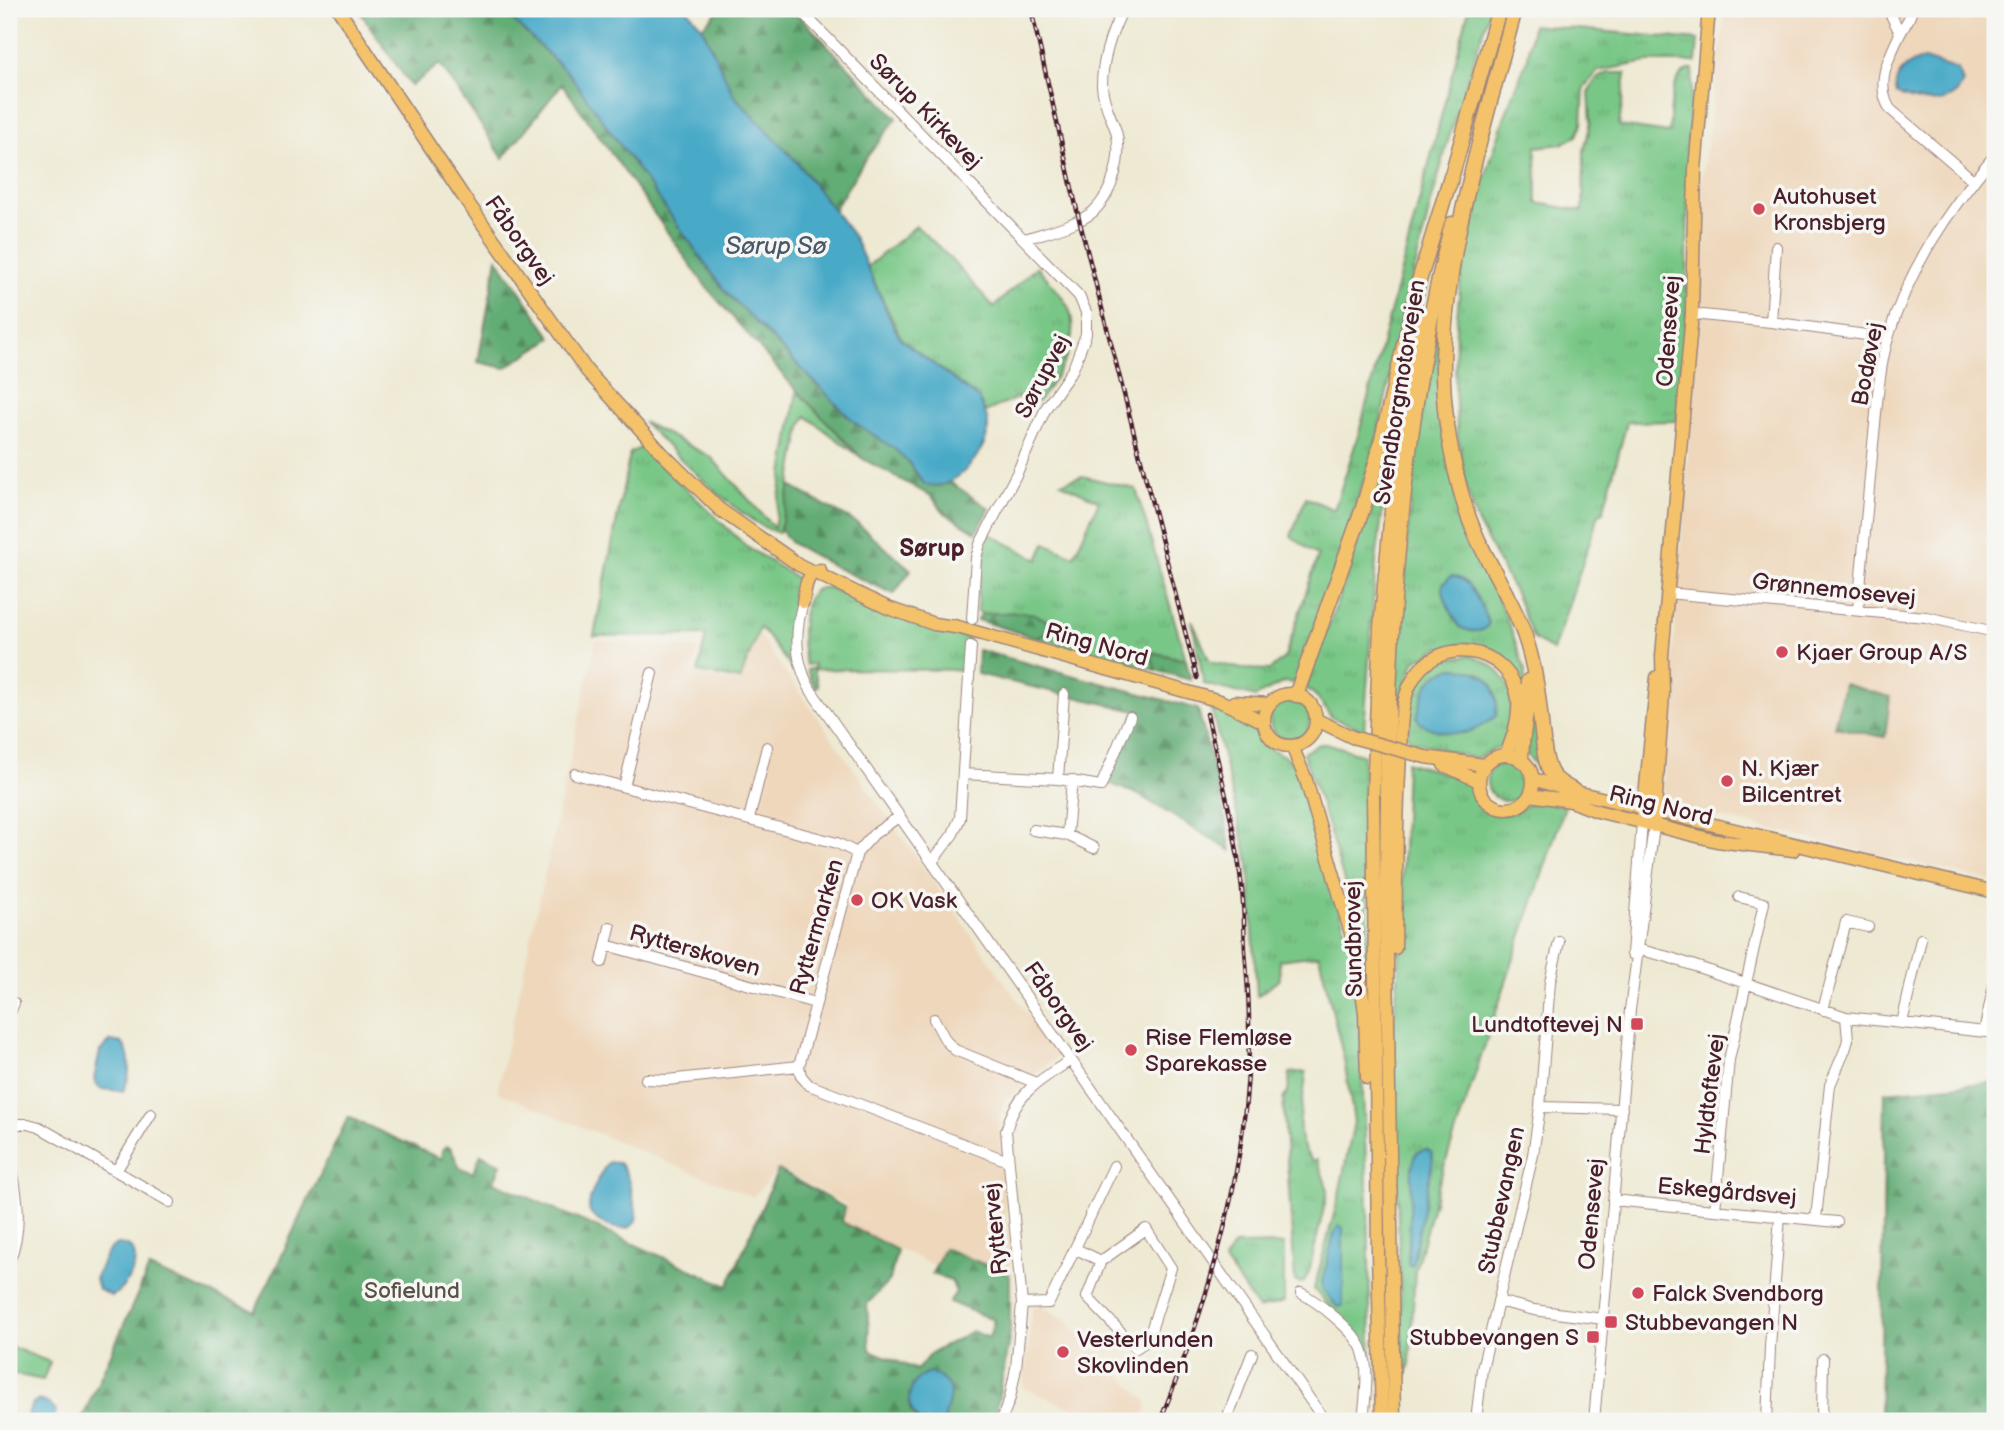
<svg xmlns="http://www.w3.org/2000/svg" width="2004" height="1430" viewBox="0 0 2004 1430" font-family="'Balsamiq Sans',sans-serif">
<defs>
<pattern id="grass-tufts" width="24" height="20" patternUnits="userSpaceOnUse" patternTransform="scale(1.75)"><rect width="24" height="20" fill="#79c787"/><path d="M3 7l-1-3M5 7V3M7 7l1-3M15 17l-1-3M17 17v-4M19 17l1-3" fill="none" stroke="#6aaa75"/></pattern>
<pattern id="forest-firs" width="22" height="20" patternUnits="userSpaceOnUse" patternTransform="scale(1.75)"><rect width="22" height="20" fill="#62ac74"/><path d="M5 1l3.5 6h-7zM16 11l3.5 6h-7z" fill="#538b5f"/></pattern>
</defs>
<rect width="100%" height="100%" fill="#f6f6f2"/>
<filter id="ink" filterUnits="userSpaceOnUse"><feTurbulence type="fractalNoise" baseFrequency=".0143" numOctaves="2"/><feDisplacementMap in="SourceGraphic" scale="14" xChannelSelector="R" yChannelSelector="G"/><feConvolveMatrix kernelMatrix="1 2 1 2 8 2 1 2 1" color-interpolation-filters="sRGB"/></filter>
<filter id="wash" filterUnits="userSpaceOnUse"><feTurbulence type="fractalNoise" baseFrequency=".00686" numOctaves="4" result="noise"/><feDisplacementMap in="SourceGraphic" scale="28" xChannelSelector="R" yChannelSelector="G"/><feGaussianBlur stdDeviation="1.57" result="paint"/><feColorMatrix in="noise" values="0 0 0 0 0 0 0 0 0 0 0 0 0 0 0 0 0 1.4 0 .05"/><feComposite in="paint" operator="in"/></filter>
<g filter="url(#wash)">
<rect width="100%" height="100%" fill="#eee9d2"/>
<path fill="#eed7bb" d="M1726,9H1995V882L1662,804L1699,305L1701,188Z
M759,635L1057,1056L1005,1100L999,1117L1010,1276L945,1246L933,1265L844,1223L847,1205L779,1168L753,1197L497,1092L596,640L698,649L692,674L740,683Z
M1033,1306H1041L1063,1318L1146,1400L1147,1408L1141,1421H1100L1023,1387Z"/>
<path fill="url(#grass-tufts)" stroke="#627359" stroke-width="2" d="M1469,9H1490L1449,137L1430,207L1402,321L1377,439L1322,610L1294,683L1284,682L1255,697L1204,684L1192,620L1210,662L1242,669L1270,670L1285,657L1318,556L1291,536L1306,497L1334,510L1359,433Z
M1532,25L1698,40L1696,62H1647L1598,71L1584,87L1582,124L1577,136L1561,144L1536,147L1537,203L1583,211L1584,151L1591,122L1589,91L1594,82L1599,77L1609,73H1626L1619,126L1669,133C1671,114 1668,73 1693,69L1688,138L1687,307L1677,421L1627,422L1603,512L1599,514L1553,651L1533,638L1516,595L1477,521L1466,487L1457,432L1455,382L1456,328L1461,275L1481,190L1506,113L1528,57Z
M916,226L941,249L994,307L1037,266C1046,278 1066,298 1070,311C1080,345 1057,377 1038,402L1019,397L985,412L978,398L902,340L867,267Z
M1438,310L1441,311L1439,362L1470,538L1510,626L1525,671V700L1518,679L1502,658L1468,643L1438,648L1414,662L1403,694L1394,736L1396,668L1414,461Z
M797,391L863,459L806,416L801,427L790,486L779,533C741,523 673,451 643,422L711,457L774,528Z
M1395,417L1376,561L1364,730L1332,718L1315,695L1306,688L1376,495Z
M642,447L747,547L800,580C791,617 789,635 796,674L760,627L740,680L698,672L706,635L594,636L630,453Z
M1082,476L1136,489L1186,660L1152,652L1155,670L1036,638L1060,628L1023,612L982,614L977,611L980,553L988,533L1038,560L1045,543L1074,556L1099,501L1061,483Z
M828,587L893,615L969,639L967,670L814,669L818,686L815,688L807,670L814,668V664L806,665C801,648 798,599 817,589C819,588 826,587 828,587Z
M1470,655C1515,669 1519,707 1502,746L1475,759L1409,740C1405,716 1411,679 1433,665C1444,657 1457,657 1470,655Z
M1533,697L1552,780L1541,776L1537,766L1527,755Z
M1270 720a20 20 0 1 1 40 0a20 20 0 1 1-40 0Z
M1211,707L1248,720L1263,745L1295,762L1346,933L1358,984L1368,1206L1371,1353L1314,1289L1338,1199L1354,1122L1344,1059L1319,955L1279,960L1280,979L1257,996L1249,864Z
M1319,744H1330L1363,755L1370,999C1356,915 1332,833 1303,753Z
M1487 781a20 20 0 1 1 40 0a20 20 0 1 1-40 0Z
M1406,762L1473,782L1478,799L1496,813L1510,814L1535,801L1565,806L1440,1179L1415,1271L1410,1363L1403,1386L1394,1093V1016L1399,965Z
M1306,1072C1305,1103 1289,1133 1312,1161L1317,1159L1328,1190L1309,1272L1304,1282L1301,1283L1295,1281L1283,1099L1288,1092L1290,1073Z
M1284,1244V1302L1258,1309L1224,1260L1234,1245Z"/>
<path fill="url(#forest-firs)" stroke="#566650" stroke-width="2" d="M358,9H501L570,75L725,291L854,422L895,449L909,463L918,478L938,486L950,482L990,509L976,532L945,513L931,496L863,459L797,391L707,288L562,84L503,158L440,64L411,86Z
M720,9H793L897,118L863,162L834,210L794,159L734,96L702,27Z
M497,258L552,338L505,368L478,362Z
M790,486L857,523L911,570L894,594L837,568L791,543L780,529Z
M1021,612L1035,614L1060,628L1036,638L977,620L982,614Z
M978,650L1198,709L1222,802L1231,851L1137,794L1108,783L1136,711L977,674Z
M1151,652L1186,660L1191,680L1155,670Z
M1844,684L1890,697L1885,737L1834,727Z
M1995,1082V1421H1880L1885,1092Z
M348,1117L441,1159L442,1150L446,1146L451,1148L459,1167L473,1173L481,1154L501,1164L494,1182L728,1286L778,1170L845,1208L842,1222L897,1250L890,1280L867,1304L870,1350L917,1370L930,1354L972,1331L989,1338L994,1320L949,1302L956,1292L951,1280L932,1274L944,1248L1010,1275V1334L996,1412L992,1421H944L950,1394L924,1374L912,1386L910,1410L919,1421H81L149,1268L255,1311Z"/>
<path fill="#79c787" stroke="#627359" stroke-width="2" d="M9,1346L50,1362L43,1380L9,1373Z"/>
<path fill="#48aac8" stroke="#49647a" stroke-width="2" d="M501,9H687L702,27L734,96L794,159L854,237L894,327L902,340L978,398C982,406 988,415 988,425C988,448 964,478 942,485C936,486 931,485 925,485L909,463L895,449L854,422L725,291L570,75Z
M1924,59L1958,70L1963,82C1954,109 1916,103 1897,94C1891,76 1908,62 1924,59Z
M1451,576C1472,577 1481,607 1489,623C1483,635 1470,632 1459,627C1452,613 1442,599 1443,584Z
M1453,668C1487,670 1500,683 1496,716C1474,733 1462,737 1436,730C1427,727 1421,726 1417,718C1423,693 1425,675 1453,668Z
M111,1041L122,1043C132,1055 131,1077 123,1091L100,1089L94,1079L100,1051Z
M1426,1149L1431,1152L1433,1159L1412,1266L1408,1264L1412,1167L1416,1153Z
M609,1162L619,1163C628,1173 630,1186 633,1199C635,1205 638,1214 636,1220C630,1238 596,1224 590,1212C585,1201 602,1170 609,1162Z
M1339,1225L1343,1228V1306L1337,1307L1323,1290L1322,1282L1334,1233Z
M118,1244C150,1245 130,1286 112,1296L98,1289L95,1279C101,1267 105,1249 118,1244Z
M929,1372C958,1384 950,1395 944,1421H919C916,1416 911,1412 910,1406C906,1392 916,1376 929,1372Z
M39,1400L48,1403L56,1411L52,1421H33L28,1414L32,1404Z"/>
</g>
<g filter="url(#ink)">
<g fill="none" stroke-linecap="round" stroke-linejoin="round">
<g stroke="#9c847e" stroke-width="12">
<path id="minor" d="M799,9L1079,296L1086,312V334L1073,369L1046,408L1017,473L980,544L976,558L972,619
M1891,9V15L1900,33
M1912,9C1911,18 1904,26 1900,34C1888,59 1875,84 1890,109L1973,180
M1025,239C1043,233 1080,224 1094,211C1113,192 1123,157 1116,131C1111,116 1103,103 1102,86C1102,60 1112,31 1123,9
M1692,314L1771,322L1888,338
M1771,322L1776,247
M1667,593L1926,617L1995,632
M803,602C794,633 795,664 812,692L1325,1421
M1858,609C1863,554 1868,499 1873,444C1877,409 1878,372 1888,338C1908,269 1949,209 1995,155
M575,774L837,843L857,853
M963,774L1058,779L1101,786L1130,717
M1058,779L1064,694
M624,787L652,673
M900,816L874,834L857,853L799,1066L801,1076L809,1085L1008,1161
M749,819L767,747
M1033,830L1067,835L1094,848
M1067,835L1072,780
M932,862L953,834L960,818L971,646
M606,945L815,1003
M1633,948L1668,957L1846,1017L1995,1033
M1632,954L1642,823
M602,962L610,927
M1823,1010L1846,922L1868,927
M9,1015L14,1003
M934,1019L946,1041L955,1050L1036,1083
M1902,1023L1921,939
M1984,1032L1995,980
M646,1079L667,1080L799,1066
M1540,1107L1622,1109
M9,1124H28L39,1127L170,1202
M9,1154C17,1192 24,1225 9,1262
M116,1171L151,1114
M1613,1200L1837,1222
M1715,1210L1729,1060L1764,903L1739,897
M1816,1219L1830,1085L1845,1050L1848,1040L1846,1017
M1076,1249L1101,1261L1087,1297L1136,1348L1148,1340L1171,1268L1146,1229L1101,1261
M1301,1293C1318,1302 1355,1331 1362,1349C1370,1372 1365,1398 1363,1421
M1498,1301L1534,1310L1603,1319
M1022,1304L1049,1303L1114,1166
M1001,1421L1010,1398L1016,1368L1022,1304L1006,1131C1016,1092 1039,1081 1071,1060
M1226,1421L1252,1354
M1476,1421L1482,1369L1533,1155L1540,1107L1550,982L1559,942
M1594,1421L1630,1010L1654,826
M1767,1421L1770,1347L1780,1216
M1822,1421L1823,1359"/>
</g>
<g stroke="#9c847e" stroke-width="15">
<path id="major" d="M338,9L463,196L587,371L663,454L719,509L799,565L888,608L934,624L962,628
M803,602C805,589 806,573 820,570
M954,626L1220,701L1264,722
M1264 720a26 26 0 1 1 52 0a26 26 0 1 1-52 0Z
M1234,702L1270,704
M1317,720L1352,737
M1292,746L1306,780L1357,954L1365,1013L1367,1078
M1479 782a27 27 0 1 1 54 0a27 27 0 1 1-54 0Z
M1425,757L1485,765
M1444,765L1479,781
M1533,779L1576,792L1995,892
M1387,792L1386,891L1394,1421
M1530,795L1571,801L1597,811L1717,841L1793,850
M1643,816L1657,677
M1654,826L1663,693L1662,656L1692,314L1695,170L1709,9
M1395,948C1396,884 1396,820 1400,756C1401,732 1400,704 1411,683C1434,634 1510,644 1518,698C1520,718 1513,737 1506,755
M1382,1421L1378,1253L1373,794L1380,627L1396,458"/>
</g>
<g stroke="#9c847e" stroke-width="17">
<path id="highway" d="M1515,9C1485,124 1441,259 1443,378C1444,420 1452,462 1464,503C1478,553 1512,594 1527,643C1536,672 1539,702 1542,732C1544,745 1544,761 1551,773C1556,782 1567,787 1576,792
M1449,185L1499,9
M1396,458L1420,314
M1296,695L1363,508L1378,456L1419,281L1451,176
M1521,760C1521,734 1529,708 1528,681
M1387,792C1388,602 1405,409 1452,224"/>
</g>
<use href="#minor" stroke="#fff" stroke-width="10"/>
<use href="#major" stroke="#f4c26a" stroke-width="12"/>
<use href="#highway" stroke="#f4c26a" stroke-width="14"/>
<g stroke="#4a1f2b" stroke-width="4.5">
<path id="rail" d="M1031,9L1079,219L1197,678
M1160,1421C1211,1295 1251,1162 1249,1024C1249,999 1247,974 1245,950C1244,927 1244,903 1241,881C1235,825 1219,769 1207,714"/>
</g>
<use href="#rail" stroke="#f6f6f2" stroke-width="2" stroke-dasharray="5" stroke-linecap="butt"/>
<g stroke="#9c847e" stroke-width="15" stroke-linecap="butt">
<path id="major-bridge" d="M1352,737L1425,757"/>
</g>
<use href="#major-bridge" stroke="#f4c26a" stroke-width="12"/>
</g>
</g>
<g fill="#d1495b" stroke="#f6f6f2" stroke-width="2.5">
<circle cx="1759" cy="209" r="7"/>
<circle cx="1782" cy="652" r="7"/>
<circle cx="1727" cy="781" r="7"/>
<circle cx="857" cy="900" r="7"/>
<rect x="1630" y="1017" width="14" height="14" rx="3.5"/>
<circle cx="1131" cy="1050" r="7"/>
<circle cx="1638" cy="1293" r="7"/>
<rect x="1604" y="1315" width="14" height="14" rx="3.5"/>
<rect x="1586" y="1330" width="14" height="14" rx="3.5"/>
<circle cx="1063" cy="1352" r="7"/>
</g>
<g text-anchor="middle" stroke-width="7" stroke-linejoin="round" paint-order="stroke">
<g font-size="23" fill="#4a1f2b" stroke="#f6f6f2">
<text transform="translate(926 111) rotate(46)" y="8">Sørup Kirkevej</text>
<text transform="translate(520 240) rotate(55)" y="8">Fåborgvej</text>
<text transform="translate(1668 331) rotate(-86)" y="8">Odensevej</text>
<text transform="translate(1867 364) rotate(-79)" y="8">Bodøvej</text>
<text transform="translate(1042 376) rotate(-62)" y="8">Sørupvej</text>
<text transform="translate(1399 392) rotate(-81)" y="8">Svendborgmotorvejen</text>
<text transform="translate(1834 589) rotate(6)" y="8">Grønnemosevej</text>
<text transform="translate(1097 644) rotate(16)" y="8">Ring Nord</text>
<text transform="translate(1661 805) rotate(14)" y="8">Ring Nord</text>
<text transform="translate(816 927) rotate(-74)" y="8">Ryttermarken</text>
<text transform="translate(1353 939) rotate(-91)" y="8">Sundbrovej</text>
<text transform="translate(695 950) rotate(16)" y="8">Rytterskoven</text>
<text transform="translate(1059 1006) rotate(55)" y="8">Fåborgvej</text>
<text transform="translate(1709 1094) rotate(-83)" y="8">Hyldtoftevej</text>
<text transform="translate(1727 1191) rotate(5)" y="8">Eskegårdsvej</text>
<text transform="translate(1501 1200) rotate(-78)" y="8">Stubbevangen</text>
<text transform="translate(1591 1214) rotate(-85)" y="8">Odensevej</text>
<text transform="translate(995 1229) rotate(-96)" y="8">Ryttervej</text>
</g>
<g font-size="23" fill="#4a1f2b" stroke="#f6f6f2" text-anchor="start">
<text x="1773" y="204">Autohuset<tspan x="1773" dy="26">Kronsbjerg</tspan></text>
<text x="1796" y="660">Kjaer Group A/S</text>
<text x="1741" y="776">N. Kjær<tspan x="1741" dy="26">Bilcentret</tspan></text>
<text x="871" y="908">OK Vask</text>
<text x="1623" y="1032" text-anchor="end">Lundtoftevej N</text>
<text x="1145" y="1045">Rise Flemløse<tspan x="1145" dy="26">Sparekasse</tspan></text>
<text x="1652" y="1301">Falck Svendborg</text>
<text x="1625" y="1330">Stubbevangen N</text>
<text x="1579" y="1345" text-anchor="end">Stubbevangen S</text>
<text x="1077" y="1347">Vesterlunden<tspan x="1077" dy="26">Skovlinden</tspan></text>
</g>
<g font-size="23" fill="#585147" stroke="#f6f6f2">
<text x="412" y="1298">Sofielund</text>
</g>
<g font-size="24" font-style="italic" fill="#49576a" stroke="#f6f6f2">
<text x="776" y="254">Sørup Sø</text>
</g>
<g font-size="24" font-weight="bold" fill="#4a1f2b" stroke="#f6f6f2">
<text x="932" y="556">Sørup</text>
</g>
</g>
<rect width="2004" height="1430" fill="none" stroke="#f6f6f2" stroke-width="35"/>
</svg>
